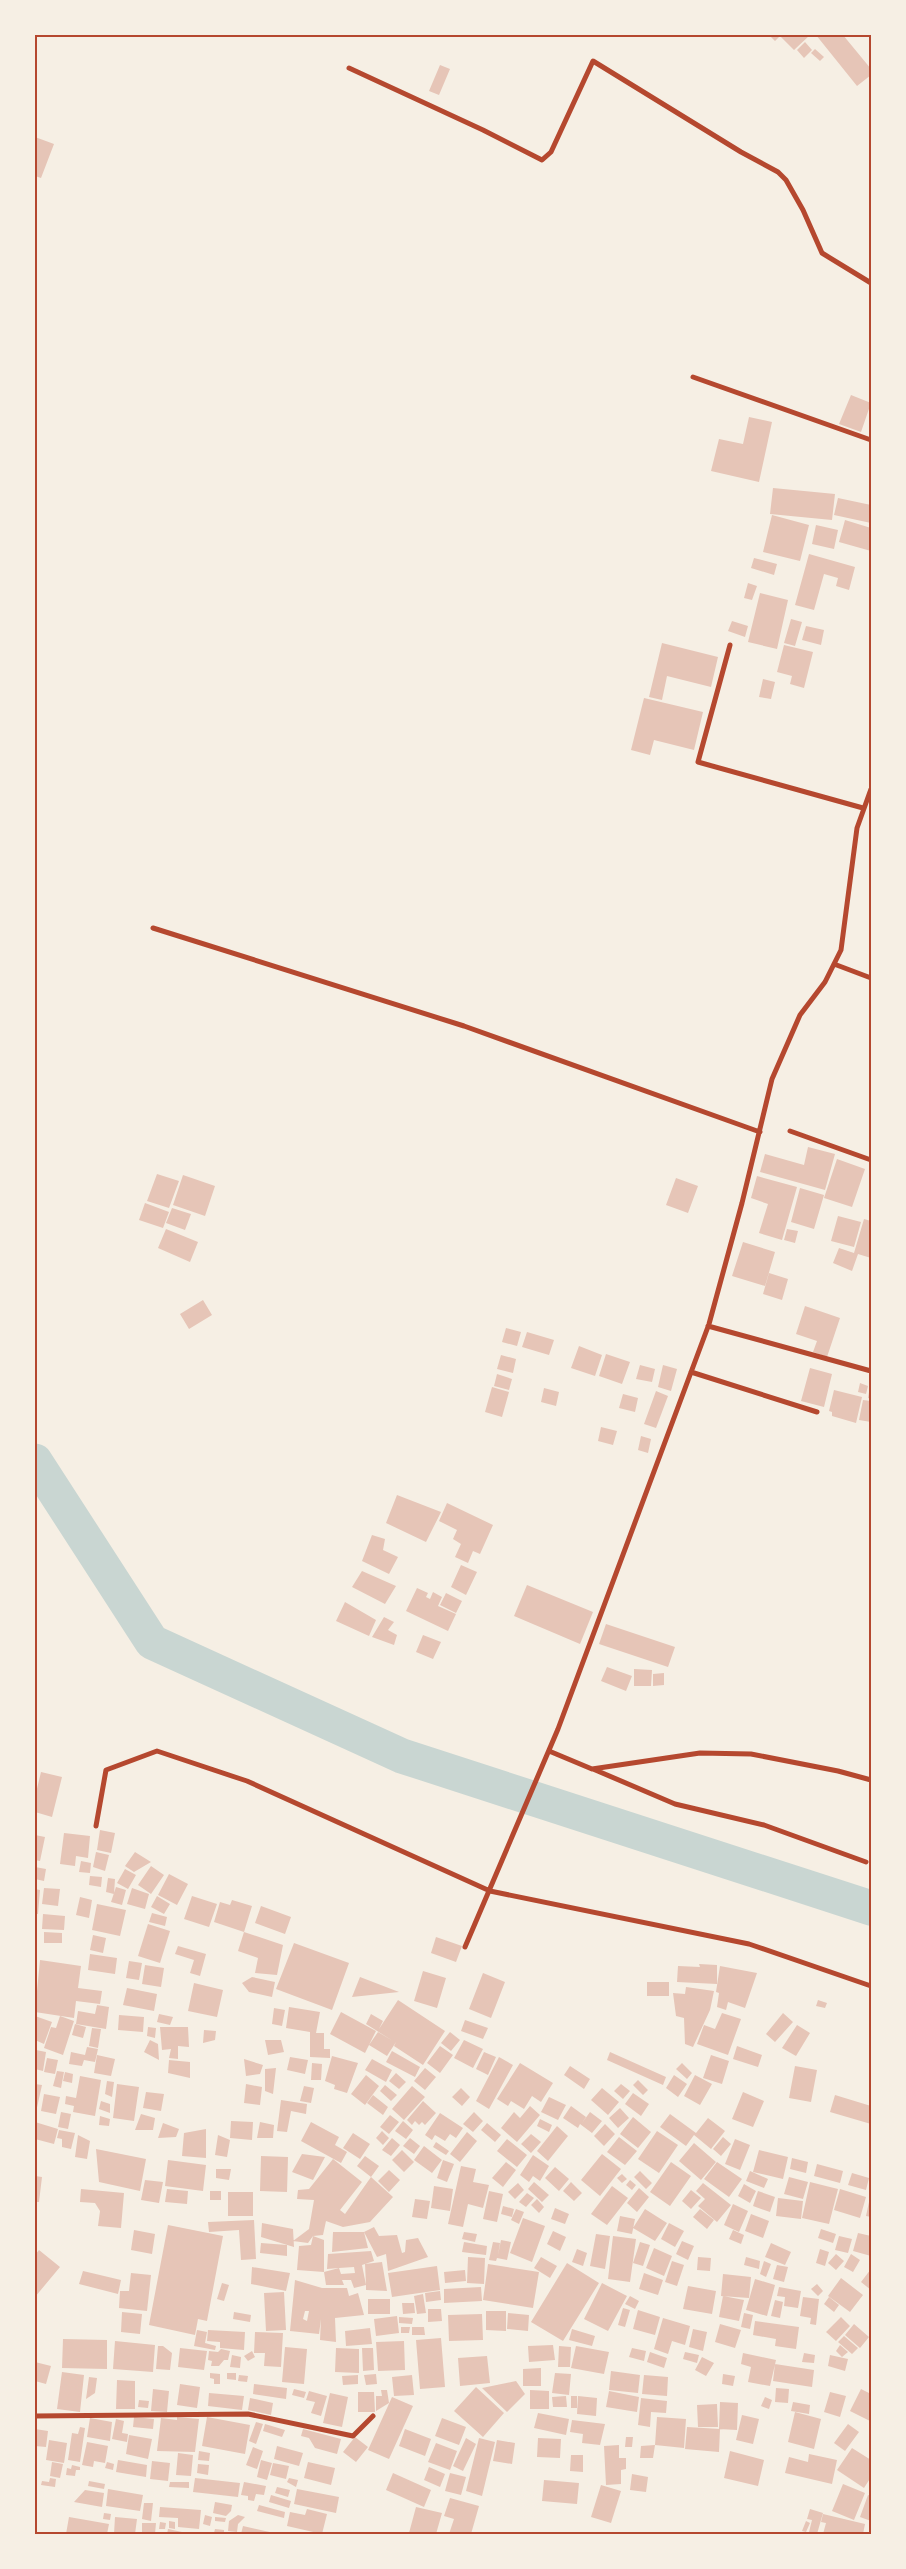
<svg xmlns="http://www.w3.org/2000/svg" width="906" height="2569" viewBox="0 0 906 2569" font-family="'PT Sans',sans-serif">
<rect width="100%" height="100%" fill="#f6efe4"/>
<g fill="none" stroke-linecap="round" stroke-linejoin="round">
<path stroke="#c9d6d2" stroke-width="35" d="M35,1461L152,1642L402,1756L871,1908"/>
</g>
<path fill="#e6c5b7" fill-rule="evenodd" d="M769,35H810L794,50L780,36L775,41Z
M816,35H843L871,69V75L857,86Z
M805,42L812,50L804,58L797,50Z
M815,49L824,57L820,61L811,53Z
M440,65L450,69L439,95L429,91Z
M35,137L54,144L41,178L35,176Z
M851,395L871,403L861,432L839,424Z
M749,417L772,422L759,482L711,471L719,439L743,444Z
M773,488L835,494L832,520L770,514Z
M838,498L871,505V523L834,515Z
M772,515L809,525L800,561L763,552Z
M845,520L871,528V551L839,542Z
M816,525L838,530L834,549L812,544Z
M809,554L855,567L849,590L836,586L838,578L824,574L814,610L795,605Z
M754,558L777,564L774,575L751,568Z
M748,583L757,586L752,600L744,598Z
M760,593L788,600L777,649L748,642Z
M791,619L802,622L795,646L784,643Z
M732,621L748,626L745,637L728,631Z
M806,626L824,630L821,645L802,640Z
M662,643L718,657L711,687L667,676L662,700L649,697Z
M784,645L813,652L804,688L790,684L792,676L777,672Z
M763,679L775,682L771,699L759,697Z
M644,698L703,712L694,750L654,740L650,755L631,750Z
M808,1147L835,1154L825,1190L760,1172L765,1154L804,1165Z
M837,1159L865,1169L852,1207L824,1198Z
M157,1174L179,1181L169,1208L147,1201Z
M183,1175L215,1186L205,1216L173,1205Z
M757,1176L797,1187L782,1240L759,1233L768,1204L751,1198Z
M676,1178L698,1186L688,1213L666,1205Z
M800,1188L824,1195L814,1229L791,1222Z
M145,1203L169,1212L163,1228L139,1220Z
M172,1208L191,1214L185,1230L166,1223Z
M838,1216L861,1222L854,1247L831,1241Z
M864,1219L871,1221V1258L858,1254L852,1271L833,1263L839,1248L854,1253Z
M166,1229L198,1242L190,1262L158,1248Z
M787,1229L798,1231L795,1243L784,1240Z
M743,1242L775,1252L765,1286L732,1276Z
M769,1273L788,1279L782,1300L763,1294Z
M203,1300L212,1315L189,1329L180,1314Z
M805,1306L840,1318L827,1357L813,1352L817,1341L796,1334Z
M506,1328L521,1332L517,1346L502,1342Z
M527,1332L554,1340L549,1355L522,1347Z
M579,1346L602,1355L595,1376L571,1368Z
M606,1354L630,1362L622,1384L599,1376Z
M501,1355L516,1359L513,1373L497,1369Z
M640,1365L655,1369L652,1382L636,1379Z
M663,1365L677,1369L671,1391L658,1387Z
M810,1368L832,1374L824,1407L801,1401Z
M497,1374L512,1379L509,1390L494,1386Z
M860,1383L868,1386L866,1394L858,1392Z
M870,1386H871V1399L868,1398Z
M492,1387L509,1392L502,1417L485,1412Z
M544,1388L559,1392L556,1406L541,1402Z
M834,1390L862,1397L856,1423L832,1416V1412L829,1411Z
M656,1391L668,1396L656,1428L644,1424Z
M623,1394L638,1398L635,1412L619,1408Z
M863,1400L871,1401V1422L859,1420Z
M601,1427L617,1431L613,1445L598,1441Z
M641,1436L651,1439L648,1453L638,1450Z
M397,1495L441,1512L426,1542L386,1523Z
M447,1503L493,1525L480,1554L473,1551L468,1563L455,1557L461,1544L453,1539L457,1530L439,1521Z
M372,1535L385,1539L383,1550L398,1557L389,1574L362,1561Z
M461,1565L477,1572L466,1595L451,1587Z
M362,1571L396,1586L385,1604L352,1587Z
M527,1585L593,1612L580,1644L514,1616Z
M417,1588L428,1593L426,1597L430,1599L433,1592L442,1597L438,1606L456,1614L448,1631L406,1611Z
M446,1593L462,1601L456,1613L440,1605Z
M345,1602L376,1620L369,1636L336,1621Z
M384,1617L394,1622L388,1630L397,1635L394,1645L372,1637Z
M606,1624L675,1647L668,1667L599,1644Z
M423,1635L441,1642L433,1659L416,1652Z
M607,1667L632,1676L626,1691L601,1681Z
M634,1669L652,1670L651,1686H634Z
M664,1673V1685L653,1686V1674Z
M41,1772L62,1777L52,1817L35,1812V1797Z
M100,1830L115,1833L111,1853L97,1850Z
M64,1833L90,1836L88,1858L76,1856L75,1866L60,1864Z
M35,1835L45,1837L40,1861L35,1860Z
M96,1852L109,1855L105,1871L93,1867Z
M135,1852L151,1862L134,1872L125,1866Z
M81,1861L91,1863L90,1873L79,1872Z
M151,1866L164,1875L151,1894L138,1885Z
M35,1867L46,1869L44,1881L35,1879Z
M125,1869L136,1875L128,1889L117,1883Z
M169,1874L188,1884L177,1905L158,1895Z
M90,1876L102,1877L101,1887L89,1885Z
M108,1878L115,1879L114,1894L106,1892Z
M116,1887L126,1890L122,1905L111,1902Z
M44,1888L60,1889L58,1906L42,1904Z
M132,1888L149,1894L145,1909L127,1904Z
M35,1889L40,1890L38,1914H35Z
M157,1896L170,1904L164,1914L151,1907Z
M192,1896L217,1904L209,1927L184,1919Z
M80,1897L92,1900L89,1918L76,1915Z
M232,1900L252,1906L244,1932L214,1922L220,1902L230,1905Z
M97,1904L126,1910L120,1936L92,1930Z
M261,1906L291,1917L285,1934L255,1923Z
M152,1913L167,1917L165,1926L149,1922Z
M43,1914L65,1916L64,1930L42,1929Z
M148,1924L170,1931L160,1963L138,1956Z
M44,1932L62,1933V1943H44Z
M244,1932L283,1945L277,1975L255,1973L258,1958L238,1951Z
M93,1935L106,1938L103,1953L90,1950Z
M436,1937L462,1946L456,1962L431,1953Z
M294,1943L349,1963L332,2010L276,1989Z
M178,1946L206,1954L200,1976L190,1973L194,1960L175,1954Z
M90,1954L117,1958L115,1974L88,1970Z
M40,1960L81,1966L78,1988L102,1991L100,2004L76,2001L74,2018L35,2012Z
M129,1961L142,1963L139,1980L126,1978Z
M699,1964L717,1965V1984L677,1982L678,1966L700,1967Z
M145,1965L164,1968L161,1987L142,1984Z
M720,1966L757,1973L745,2008L728,2002L726,2010L717,2007L719,1993L716,1992Z
M423,1971L446,1978L437,2008L414,2001Z
M483,1973L505,1982L491,2018L469,2009Z
M252,1977L275,1982L272,1997L249,1992L242,1983Z
M360,1977L399,1992L352,1997Z
M647,1982H669V1996H647Z
M194,1983L223,1990L217,2017L188,2011Z
M686,1987L714,1991L710,2010L693,2047L685,2044L684,2018L676,2016L673,1993L685,1994Z
M127,1988L157,1994L154,2011L123,2005Z
M398,2000L445,2031L423,2065L394,2046L396,2042L387,2056L369,2045L378,2032L393,2041L366,2024L371,2014L383,2021L379,2029Z
M818,2000L827,2003L825,2008L816,2006Z
M97,2005L109,2007L106,2029L76,2024L78,2011L95,2014Z
M289,2007L320,2012L316,2033H324V2049H330V2058L310,2057V2032L286,2028Z
M274,2008L285,2010L282,2026L272,2024Z
M341,2012L376,2031L365,2053L330,2034Z
M722,2013L741,2019L728,2055L697,2044L704,2025L715,2029Z
M783,2013L793,2022L775,2042L766,2034Z
M159,2014L173,2017L170,2025L157,2022Z
M119,2015L144,2017L143,2032L118,2030Z
M35,2016L52,2022L44,2044L35,2040Z
M60,2016L74,2021L63,2055L44,2048L51,2027L56,2028Z
M465,2020L488,2028L483,2039L461,2031Z
M75,2024L86,2027L83,2038L72,2035Z
M797,2025L810,2033L796,2056L782,2048Z
M148,2027L156,2028L155,2038L147,2036Z
M160,2027H188L189,2047L178,2046V2059L169,2058L171,2049L162,2050Z
M92,2028L101,2029L98,2048L89,2046Z
M204,2030L216,2031L215,2040L203,2043Z
M450,2032L460,2040L451,2051L441,2043Z
M150,2040L158,2044L159,2060L144,2052Z
M265,2040H281L284,2052L268,2055Z
M464,2040L483,2049L473,2068L454,2058Z
M440,2046L453,2055L440,2073L427,2063Z
M737,2046L762,2055L758,2067L733,2059Z
M87,2047L98,2049L95,2062L84,2060L82,2066L69,2064L71,2052L85,2055Z
M36,2050L46,2052L43,2071L35,2069Z
M392,2051L420,2067L415,2077L386,2062Z
M484,2052L496,2057L488,2075L476,2069Z
M610,2052L666,2077L663,2085L607,2060Z
M97,2055L115,2059L111,2076L94,2073Z
M711,2055L729,2061L722,2084L703,2078Z
M332,2056L358,2063L347,2093L334,2089L335,2085L325,2081Z
M290,2057L308,2060L305,2074L287,2070Z
M499,2057L513,2065L489,2109L476,2101Z
M47,2058L58,2060L55,2074L44,2072Z
M244,2059L263,2065L260,2074L246,2076Z
M372,2059L392,2070L386,2082L365,2070Z
M169,2060L190,2062V2078L168,2073Z
M312,2063L322,2064L321,2080H311Z
M520,2063L553,2083L541,2102L532,2096L524,2109L511,2101L508,2106L497,2099Z
M682,2063L692,2073L687,2079L676,2069Z
M570,2066L590,2079L584,2089L564,2075Z
M795,2066L817,2070L811,2102L789,2098Z
M276,2068L273,2094L265,2091V2069Z
M425,2068L436,2077L425,2090L414,2081Z
M57,2071L64,2072L61,2088L53,2086Z
M65,2072L73,2074L72,2083L63,2081Z
M396,2073L406,2082L399,2089L389,2081Z
M366,2075L379,2086L365,2105L351,2094Z
M674,2075L687,2084L678,2097L666,2088Z
M695,2075L712,2084L700,2105L684,2096Z
M80,2076L101,2080L95,2116L73,2112L74,2106L65,2104L66,2096L76,2098Z
M638,2080L648,2090L643,2095L633,2085Z
M107,2081L114,2082L112,2097L105,2094Z
M35,2084L42,2085L36,2112H35Z
M117,2084L139,2087L134,2121L113,2118Z
M246,2084L262,2087L260,2105L244,2103Z
M621,2084L630,2091L623,2099L614,2091Z
M385,2085L397,2095L391,2101L380,2091Z
M304,2086L314,2088L311,2103L300,2101Z
M412,2086L425,2097L404,2120L392,2109Z
M461,2088L470,2097L462,2106L452,2097Z
M602,2088L619,2102L608,2115L591,2100Z
M146,2092L164,2094L161,2111L143,2108Z
M743,2092L764,2101L753,2127L732,2119Z
M633,2093L649,2104L641,2116L625,2104Z
M44,2094L60,2097L56,2114L41,2111Z
M373,2095L388,2107L383,2115L367,2103Z
M835,2095L871,2106V2124L830,2112Z
M549,2097L566,2105L558,2120L541,2112Z
M281,2100L307,2104L306,2114L291,2111L287,2132L277,2131Z
M101,2101L110,2104V2113L99,2109Z
M423,2101L436,2113L425,2125L422,2122L419,2125L415,2121L412,2125L407,2120Z
M530,2106L540,2115L517,2142L501,2128L514,2112L520,2118Z
M571,2106L586,2117L582,2123L590,2112L602,2121L592,2133L580,2124L578,2128L563,2118Z
M620,2108L629,2118L618,2128L609,2118Z
M61,2112L71,2114L68,2129L58,2127Z
M474,2112L483,2121L473,2132L463,2124Z
M440,2113L463,2128L456,2138L450,2134L445,2141L435,2135L432,2140L425,2135Z
M141,2114L155,2118L153,2130H135Z
M670,2114L696,2133L708,2118L725,2131L711,2149L694,2135L686,2146L660,2127Z
M390,2115L399,2122L389,2134L380,2127Z
M100,2116L110,2119L109,2126L99,2125Z
M633,2117L651,2132L638,2148L620,2134Z
M540,2119L552,2125L549,2132L537,2126Z
M231,2121L253,2122L252,2140L230,2138Z
M403,2121L413,2130L406,2139L395,2131Z
M35,2122L58,2129L54,2144L35,2139Z
M260,2122L274,2125L273,2138H257Z
M311,2122L339,2137L335,2145L347,2152L341,2163L301,2141Z
M163,2123L179,2129L176,2137L158,2138Z
M487,2123L501,2135L495,2142L481,2130Z
M605,2124L615,2134L604,2146L594,2136Z
M557,2126L568,2136L548,2161L537,2151Z
M206,2129V2158L182,2156L184,2133Z
M59,2130L75,2133L71,2149L62,2147V2139L57,2138Z
M382,2131L389,2138L383,2145L376,2138Z
M657,2131L678,2145L659,2173L638,2159Z
M467,2132L477,2141L460,2162L450,2154Z
M353,2133L370,2144L360,2159L343,2148Z
M531,2134L541,2142L531,2153L521,2144Z
M78,2135L90,2141L87,2159L75,2157Z
M218,2135L230,2140L227,2157L215,2155Z
M619,2137L637,2151L625,2165L607,2152Z
M723,2137L731,2144L721,2156L713,2149Z
M392,2138L400,2145L391,2156L382,2150Z
M410,2138L420,2146L414,2154L403,2146Z
M507,2139L527,2155L517,2167L497,2151Z
M735,2139L750,2145L740,2170L725,2164Z
M436,2142L449,2151L446,2155L433,2147Z
M694,2143L716,2162L701,2180L679,2161Z
M424,2146L442,2160L432,2173L414,2160Z
M96,2149L146,2159L140,2191L99,2182Z
M402,2150L414,2162L404,2172L392,2160Z
M759,2150L788,2157L783,2179L753,2172Z
M302,2154L325,2157L313,2180L292,2172Z
M602,2154L621,2169L600,2196L581,2180Z
M533,2155L549,2166L540,2181L533,2176L529,2182L520,2175Z
M261,2156L288,2157L287,2192L260,2191Z
M365,2156L379,2166L371,2177L393,2197L370,2222L343,2227L326,2221L323,2235L313,2236L324,2240V2272L297,2270L299,2246L311,2245L313,2236L308,2243L293,2241L309,2229L314,2200L297,2199L298,2190L309,2189L333,2159L362,2182L340,2210L345,2214L371,2177L357,2166Z
M792,2158L808,2162L806,2173L790,2169Z
M168,2160L206,2165L203,2191L165,2186Z
M443,2160L454,2164L447,2182L437,2178Z
M506,2162L516,2170L503,2187L492,2178Z
M671,2162L691,2176L670,2206L650,2192Z
M717,2162L742,2179L729,2197L704,2179Z
M817,2164L843,2171L840,2183L814,2176Z
M461,2166L476,2169L473,2182L489,2185L483,2208L468,2204L463,2227L448,2224Z
M555,2167L569,2179L559,2191L545,2178Z
M216,2169H231L229,2180L216,2178Z
M389,2170L400,2180L389,2192L378,2181Z
M640,2171L652,2183L646,2189L634,2177Z
M750,2171L768,2179L764,2188L746,2181Z
M852,2173L869,2178L866,2190L848,2185Z
M622,2174L627,2179L622,2183L617,2178Z
M35,2176L42,2177L39,2202H35Z
M789,2177L808,2182L803,2199L784,2194Z
M145,2180L163,2182L159,2203L141,2200Z
M630,2180L636,2185L632,2190L626,2185Z
M534,2182L549,2195L542,2202L528,2189Z
M571,2182L582,2193L574,2201L563,2191Z
M810,2182L838,2189L829,2224L802,2218Z
M518,2183L524,2190L515,2199L508,2192Z
M703,2183L731,2205L717,2222L698,2206L705,2199L696,2191Z
M744,2184L756,2191L750,2203L738,2196Z
M434,2186L453,2189L450,2211L431,2208Z
M612,2186L628,2198L607,2225L591,2214Z
M639,2188L649,2197L637,2212L627,2203Z
M81,2189L124,2193L121,2228L98,2226L100,2211L95,2203L80,2202Z
M167,2189L188,2191L187,2204L165,2202Z
M840,2189L866,2197L860,2218L834,2210Z
M691,2190L701,2198L691,2209L682,2201Z
M210,2191H221V2200H210Z
M489,2191L503,2194L497,2222L483,2219Z
M758,2191L775,2197L770,2212L753,2206Z
M228,2192H253V2216H228Z
M527,2193L534,2198L526,2207L519,2202Z
M778,2198L803,2201L801,2219L776,2216Z
M415,2199L430,2201L427,2219L412,2217Z
M537,2199L544,2207L539,2213L531,2205Z
M869,2202H871V2217L866,2216Z
M733,2204L748,2211L739,2232L724,2225Z
M503,2206L514,2209L512,2217L501,2214Z
M555,2208L569,2214L565,2224L551,2219Z
M516,2209L524,2212L519,2224L511,2220Z
M645,2209L667,2223L655,2241L633,2228Z
M700,2209L714,2220L707,2229L693,2217Z
M751,2214L769,2221L763,2238L745,2231Z
M620,2216L635,2219L632,2234L617,2231Z
M523,2218L545,2226L532,2262L510,2253Z
M254,2220L256,2259L241,2260L239,2230L209,2232L208,2222Z
M262,2223L293,2229L294,2247L261,2237Z
M669,2223L684,2231L675,2247L661,2239Z
M168,2225L223,2236L207,2321L198,2319L195,2335L149,2325Z
M374,2227L379,2236L397,2235L402,2253L405,2252L406,2240L418,2238L428,2257L388,2271L386,2254L377,2257L364,2232Z
M821,2229L836,2234L833,2243L818,2238Z
M134,2230L155,2234L152,2254L131,2250Z
M733,2230L744,2235L741,2244L729,2239Z
M553,2231L566,2237L560,2251L547,2244Z
M333,2232H364L368,2248L332,2252Z
M464,2232L477,2234L475,2242L462,2239Z
M858,2233L871,2236V2256L853,2251Z
M596,2234L610,2236L605,2269L590,2266Z
M613,2236L636,2239L630,2282L608,2279Z
M839,2236L852,2239L848,2253L835,2250Z
M501,2240L511,2242L507,2260L497,2258L496,2261L489,2260L493,2242L500,2243L498,2255Z
M682,2241L694,2246L688,2260L676,2254Z
M464,2242L487,2246L486,2255L462,2252Z
M640,2242L650,2245L643,2266L633,2263Z
M261,2243L287,2245V2256L260,2253Z
M771,2243L791,2252L785,2265L765,2257Z
M654,2248L672,2256L664,2276L646,2268Z
M577,2249L587,2253L583,2266L572,2262Z
M820,2249L829,2252L825,2266L816,2263Z
M39,2250L60,2267L35,2297V2255Z
M371,2251L374,2261L362,2265L366,2285L365,2264L382,2262L387,2291L366,2290V2285L354,2288L351,2280H342L344,2285H326L324,2272L339,2268L327,2269L328,2254ZM354,2267L355,2273L341,2274L339,2268Z
M836,2254L844,2261L836,2270L828,2263Z
M851,2254L860,2260L853,2272L844,2267Z
M468,2257L485,2258L484,2284L467,2283Z
M541,2257L557,2266L550,2278L534,2268Z
M698,2257L711,2258L710,2271L697,2270Z
M746,2257L760,2261L759,2269L744,2265Z
M672,2261L684,2265L677,2286L665,2282Z
M764,2261L771,2264L766,2277L760,2274Z
M567,2263L599,2283L563,2341L531,2322Z
M488,2264L539,2272L533,2308L483,2300Z
M777,2265L788,2267L784,2282L773,2279Z
M437,2266L440,2290L392,2297L388,2273Z
M252,2267L290,2273L286,2291L251,2284Z
M871,2269V2290L861,2282Z
M465,2270L466,2281L445,2283L444,2272Z
M83,2271L121,2280L118,2294L79,2284Z
M131,2273L151,2275L147,2311L119,2308L120,2291H129Z
M644,2273L663,2280L658,2295L639,2289Z
M723,2274L751,2277L749,2298L721,2296Z
M841,2278L863,2295L850,2312L828,2296Z
M755,2279L775,2285L767,2316L746,2310Z
M295,2280L322,2288H347L349,2296L358,2293L364,2315L335,2318L336,2342L320,2340L321,2319L319,2334L290,2331ZM305,2311H309L307,2321L303,2319Z
M222,2283L229,2285L224,2301L217,2299Z
M602,2283L627,2296L608,2331L584,2319Z
M817,2284L823,2291L818,2296L811,2289Z
M688,2286L716,2291L712,2314L683,2309Z
M481,2287L482,2301L444,2303V2289Z
M779,2287L801,2291L798,2308L784,2306L785,2297L777,2296Z
M440,2291L441,2300L426,2302L425,2293Z
M284,2292L286,2330L266,2331L264,2293Z
M423,2294L426,2313L417,2314L414,2296Z
M630,2296L639,2301L635,2309L625,2304Z
M723,2296L744,2300L739,2321L719,2317Z
M803,2297L819,2299L816,2325L810,2324L811,2318L800,2316Z
M829,2297L839,2305L834,2312L824,2304Z
M368,2299H390V2314H368Z
M775,2300L783,2302L780,2318L771,2316Z
M402,2303H414L415,2313L403,2314Z
M623,2308L630,2310L625,2327L618,2325Z
M428,2309H441L442,2321L428,2322Z
M638,2310L660,2317L655,2335L633,2329Z
M486,2311H506V2331L486,2330Z
M122,2312L142,2314L140,2334L121,2332Z
M234,2312L251,2315L250,2322L233,2319Z
M508,2313L529,2315L528,2331L507,2329Z
M744,2313L753,2315L750,2329L741,2327Z
M482,2314L483,2340L449,2341L448,2315Z
M397,2316L399,2333L376,2336L374,2319Z
M399,2317L413,2318L412,2324L399,2323Z
M841,2317L850,2326L836,2341L826,2332Z
M663,2318L690,2326L685,2345L672,2341L668,2354L654,2349Z
M755,2321L799,2327L796,2349L775,2346L776,2339L753,2335Z
M720,2324L741,2330L735,2348L715,2342Z
M854,2324L869,2337L860,2348L845,2335Z
M401,2327H410L409,2333H401Z
M412,2327H424L425,2335H412Z
M370,2328L372,2344L346,2346L345,2331Z
M572,2329L595,2336L592,2346L569,2340Z
M693,2329L707,2332L703,2351L689,2347Z
M197,2330L207,2332L205,2343L216,2346L215,2350L194,2346Z
M208,2330L245,2332L244,2350L220,2348V2342L207,2341Z
M255,2332L283,2333L281,2367L264,2366L265,2353H254Z
M844,2336L858,2348L852,2354L838,2342Z
M441,2338L445,2387L420,2389L416,2340Z
M63,2339L107,2340V2369L62,2368Z
M115,2341L155,2345L153,2372L113,2369Z
M404,2341L405,2370L378,2371L376,2342Z
M553,2345L555,2360L529,2362L528,2346Z
M840,2345L848,2352L842,2357L836,2351Z
M158,2346H163L172,2353L170,2370L156,2369Z
M559,2346L571,2347L570,2367H558Z
M576,2346L609,2352L604,2374L571,2368Z
M285,2347L307,2349L304,2384L282,2382Z
M180,2348L207,2351L204,2370L178,2367Z
M336,2348L359,2349V2373L335,2372Z
M362,2348H373L374,2370L363,2371Z
M632,2348L646,2351L644,2361L629,2357Z
M221,2349L230,2351L228,2360H224L219,2366H211L212,2361L208,2360L209,2351L218,2352Z
M252,2351L255,2357L248,2361L244,2356Z
M650,2352L667,2358L664,2368L647,2362Z
M685,2352L699,2355L697,2363L683,2359Z
M743,2353L776,2360L770,2386L748,2382L751,2367L741,2364Z
M804,2353L815,2355L814,2363L802,2362Z
M232,2355L241,2357L240,2368L230,2367Z
M830,2355L848,2359L845,2371L828,2366Z
M487,2356L490,2383L460,2386L458,2358Z
M702,2357L714,2363L706,2376L695,2370Z
M35,2362L51,2366L46,2384L35,2381Z
M775,2364L814,2370L812,2387L773,2381Z
M541,2368V2386H523V2369Z
M611,2371L640,2375L638,2393L609,2390Z
M62,2372L84,2375L80,2412L57,2409Z
M210,2373L220,2374V2384H214V2379L210,2378Z
M227,2373H236V2380L227,2379Z
M555,2373L571,2374L569,2395L552,2393Z
M376,2374L377,2384L366,2385L364,2375Z
M723,2374L735,2376L733,2386L722,2384Z
M239,2375L248,2376L247,2382L238,2381Z
M358,2375V2384L343,2385L342,2376Z
M412,2375L414,2395L394,2396L392,2377Z
M644,2375L668,2377L667,2396L642,2394Z
M89,2377L97,2378L95,2393L86,2399Z
M117,2380L135,2381V2409H116Z
M516,2381L525,2394L507,2412L482,2388Z
M180,2384L200,2387L197,2408L177,2405Z
M254,2384L287,2388L286,2399L253,2394Z
M476,2387L504,2413L483,2437L454,2411Z
M776,2388L789,2389L788,2403L775,2402Z
M153,2389L169,2391L167,2412L151,2411Z
M294,2389L306,2392L304,2398L292,2395Z
M861,2389L871,2394L870,2421L850,2411Z
M381,2390H387L389,2403L376,2411V2396H382Z
M530,2390L549,2391V2409H530Z
M309,2391L327,2396L321,2416L311,2413L315,2402L306,2400Z
M609,2391L639,2397L637,2412L606,2407Z
M358,2392H374L375,2412H358Z
M830,2392L846,2396L840,2417L824,2412Z
M209,2393L244,2396L242,2410L208,2406Z
M330,2393L348,2397L342,2427L323,2423Z
M566,2396L567,2407H553L552,2397Z
M571,2396H577V2408H571Z
M578,2396L597,2398L596,2416L577,2414Z
M392,2397L413,2406L389,2459L368,2450Z
M765,2397L772,2400L769,2409L761,2406Z
M250,2398L273,2403L271,2415L248,2410Z
M641,2398L667,2401L666,2413L651,2412L650,2427L638,2425Z
M139,2400L149,2401L148,2408L138,2407Z
M720,2402L738,2403L737,2430L719,2429Z
M793,2402L810,2405L809,2414L791,2411Z
M717,2404L718,2427H698L697,2405Z
M795,2412L821,2419L814,2449L788,2442Z
M538,2413L569,2419L566,2435L534,2428Z
M742,2415L759,2419L753,2444L736,2440Z
M134,2417L154,2419L153,2429L133,2427Z
M177,2417L199,2419L195,2452L157,2451L161,2418L177,2420Z
M207,2417L250,2425L245,2454L202,2446Z
M657,2417L686,2419L684,2448L655,2445L653,2458H640L641,2446L655,2445Z
M90,2418L112,2422L110,2441L87,2437Z
M442,2418L466,2427L459,2445L435,2436Z
M116,2419L124,2421L122,2433L128,2434L127,2442L112,2439Z
M572,2420L605,2424L600,2445L582,2443L583,2434L570,2432Z
M256,2422L263,2424L256,2444L249,2441Z
M265,2424L285,2430L282,2437L263,2431Z
M848,2424L859,2432L845,2451L834,2443Z
M80,2427L85,2428L80,2462L68,2460L72,2433L78,2434Z
M687,2427L720,2429L719,2452L685,2449Z
M35,2429L48,2431L46,2447L35,2446Z
M303,2429L341,2439L337,2454L315,2448L309,2438L301,2436Z
M405,2429L431,2439L425,2456L399,2446Z
M129,2435L152,2439L148,2459L126,2454Z
M355,2437L368,2447L356,2462L343,2452Z
M626,2437H633L632,2447H625Z
M466,2438L476,2444L463,2471L453,2466Z
M479,2438L495,2442L482,2496L466,2491Z
M538,2438L561,2439L560,2458L537,2457Z
M49,2440L67,2443L64,2463L46,2460Z
M497,2440L515,2443L512,2464L493,2461Z
M87,2442L108,2446L105,2463L94,2461L93,2467L82,2465Z
M436,2443L457,2451L450,2470L428,2462Z
M619,2445V2458H626V2469L621,2470V2484L606,2485L604,2446Z
M277,2446L303,2453L299,2466L274,2459Z
M253,2447L263,2451L257,2469L246,2465Z
M852,2448L871,2460V2477L864,2488L837,2470Z
M199,2451L210,2453L209,2461L198,2460Z
M730,2451L764,2460L758,2486L724,2478Z
M178,2453L193,2455L191,2476L176,2475Z
M809,2454L837,2460L832,2484L785,2473L789,2457L808,2462Z
M571,2455H583V2472L570,2471Z
M118,2460L147,2465L146,2477L116,2472Z
M261,2460L272,2463L267,2480L257,2477Z
M152,2461L170,2463L168,2481L150,2479Z
M52,2462L63,2464L60,2478L50,2476Z
M107,2462L114,2464L113,2470L105,2468Z
M308,2462L335,2468L331,2485L304,2478Z
M273,2463L289,2466L286,2479L270,2475Z
M198,2464L209,2465L208,2475L197,2473Z
M72,2465L80,2467V2470H76L75,2476L66,2475L67,2468L71,2469Z
M429,2467L445,2474L440,2487L424,2480Z
M393,2473L431,2490L424,2507L386,2490Z
M450,2473L466,2477L461,2495L445,2491Z
M632,2474L648,2477L646,2492L630,2490Z
M50,2478L56,2479L55,2487L41,2485L42,2481L49,2482Z
M195,2478L240,2483L238,2497L193,2492Z
M289,2478L298,2480L296,2487L287,2482Z
M544,2480L579,2483L577,2504L542,2501Z
M89,2481L105,2484L104,2489L88,2486Z
M170,2482H189V2488L169,2487Z
M244,2482L266,2486L264,2495L256,2494L254,2501L248,2500V2496L241,2495Z
M843,2484L865,2493L854,2520L832,2511Z
M601,2485L621,2491L611,2523L591,2517Z
M277,2487L290,2490L288,2497L275,2493Z
M108,2489L143,2495L140,2511L106,2506Z
M297,2489L339,2497L336,2513L294,2504Z
M85,2490L104,2493L102,2507L74,2502Z
M271,2495L291,2501L289,2508L269,2502Z
M868,2495L871,2496V2521L860,2517Z
M450,2498L479,2506L471,2534H449L454,2519L444,2516Z
M215,2502L232,2505L231,2511L226,2516L213,2513Z
M144,2503H153L151,2521L142,2519Z
M259,2505L285,2512L284,2518L257,2511Z
M160,2507L201,2510L199,2529L178,2527V2518L159,2517Z
M416,2507L442,2513L436,2534L409,2533Z
M307,2509L327,2514L322,2534L287,2526L290,2512L305,2515Z
M810,2509L823,2513L817,2534L809,2532L812,2520L807,2519Z
M104,2513L111,2514L110,2520L103,2519Z
M823,2514L865,2524L863,2534H823L826,2523L821,2522Z
M205,2515L212,2517L210,2526L203,2524Z
M238,2515L245,2517L238,2524L237,2532L228,2531L229,2521Z
M69,2517L109,2524L107,2534H66Z
M115,2517L137,2519L135,2534H114Z
M215,2517L226,2518L225,2522L215,2521Z
M169,2521L175,2522V2529L169,2528Z
M806,2521L810,2523L806,2532L802,2531Z
M160,2522L166,2523L165,2529H159Z
M142,2523H156L155,2534H142Z
M243,2526L274,2533L273,2534H241Z
M168,2529L182,2532L181,2534H167Z
M215,2529L224,2530V2534L214,2533Z"/>
<g fill="none" stroke-linecap="round" stroke-linejoin="round">
<path stroke="#b5482f" stroke-width="5" d="M349,68L483,130L542,160L551,152L593,61L741,152L778,172L786,180L803,210L822,253L871,283
M693,377L871,440
M730,645L698,762L863,808
M153,928L464,1026L760,1132
M834,964L871,978
M790,1131L871,1160
M708,1326L871,1371
M691,1372L817,1412
M549,1751L592,1769L700,1753L751,1754L838,1771L871,1780
M593,1769L675,1804L764,1825L866,1862
M96,1826L106,1770L157,1751L247,1781L490,1891L749,1944L871,1986
M465,1947L558,1729L709,1324L742,1203L772,1079L800,1015L825,982L841,950L857,828L871,789
M35,2416L248,2414L353,2436L373,2416"/>
</g>
<rect width="906" height="2569" fill="none" stroke="#f6efe4" stroke-width="72"/>
<rect x="36" y="36" width="834" height="2497" fill="none" stroke="#b5482f" stroke-width="2"/>
</svg>
